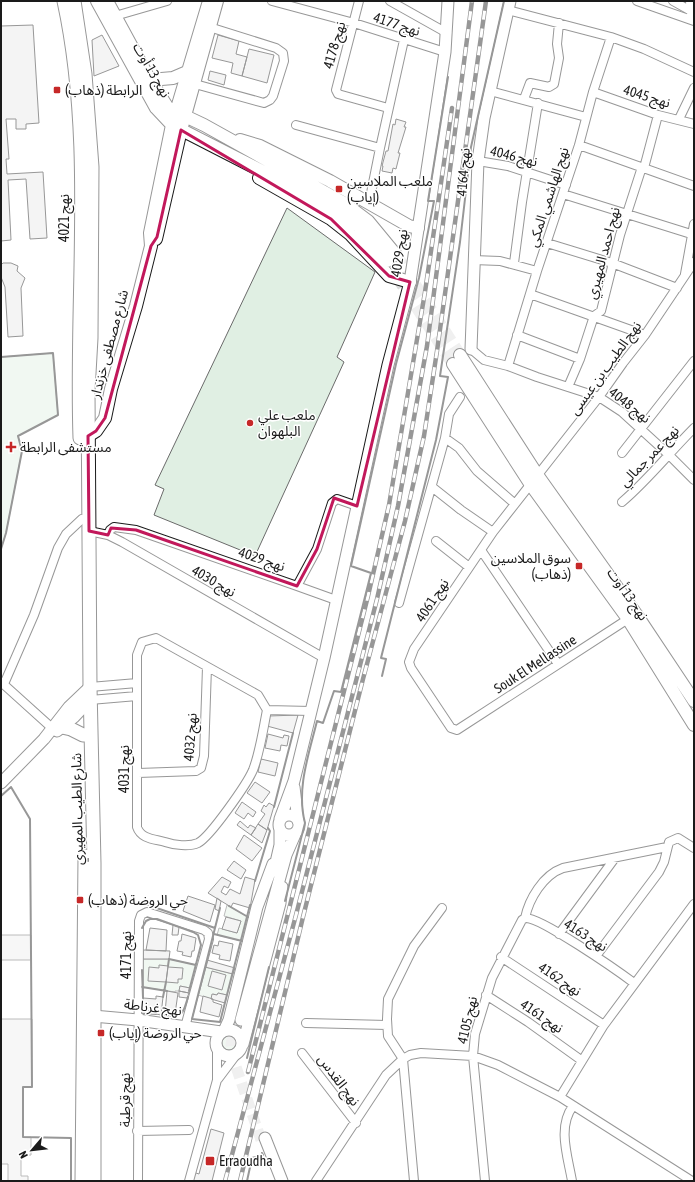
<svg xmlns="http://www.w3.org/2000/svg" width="695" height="1182" viewBox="0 0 695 1182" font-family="'Asap Condensed','Noto Sans Arabic',sans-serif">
<rect width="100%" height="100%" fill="#fff"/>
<path fill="#e0efe3" stroke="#6a6a6a" d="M287,208L375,272L337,357L344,362L255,556L154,515L164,489L155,485Z
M53,353L58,415L18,436L22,451L6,533L1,549V357Z
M227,905L248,917L242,941L217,935L219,928L237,933L241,921L224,916Z
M142,959H169L196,965L190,988L180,986L179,991H175V992L142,987Z
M205,967L233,974L227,995L218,993L217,995L213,994L211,999L198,995Z
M222 1043a7 7 0 1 1 14 0a7 7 0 1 1-14 0Z"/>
<path fill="#ededed" stroke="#6a6a6a" d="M1,935H31V960H1Z
M1,1019H32V1087H23V1137H31V1155L21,1156V1176H28V1181H8V1164H1Z"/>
<path fill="#e6e6e6" stroke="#1a1a1a" d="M33,25L39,123L26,124V129H16V119H6L9,159H6L7,174L43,172L47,238L30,239L26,179L8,180L11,240L1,241V26Z
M102,35L119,66L94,76L92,40Z
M218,35L239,41L236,54L247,57L242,76L231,73L233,63L212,58Z
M249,49L274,55L267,83L242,76Z
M210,71L226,75L224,85L208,80Z
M396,119L406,122L404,127H406L398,153H400L396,169L393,168L392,173L382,171L383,166H382L386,151H388L393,124L395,125Z
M3,263H11L18,266L17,271L25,278L21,288L23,336L8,337L5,287L1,277V265Z
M298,715L293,733L267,726L269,716Z
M268,734L283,738L284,735L289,736L287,746L281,745L280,751L265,748Z
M261,759L278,763L275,776L258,772Z
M255,782L270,792L262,803L247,793Z
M242,802L256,812L253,817L248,813L244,819L235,813Z
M269,803L274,806L267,830L258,824L265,814L261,811L264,805L266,807Z
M240,821L248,828L250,825L256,828L251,835L237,825Z
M258,824L267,830L262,843L251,835Z
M244,835L262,848L252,861L236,849Z
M234,861L246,870L241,879L227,870Z
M222,877L231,882L228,888L224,886L221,892L226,895L230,889L240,894L245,877L255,880L250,908L233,903L231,907L208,893Z
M188,896L215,905L210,922L183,911Z
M217,898L221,901L219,911L215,909Z
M226,917L241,921L237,933L222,929Z
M173,925L179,927L178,935H172Z
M150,928L167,930L166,951L146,950Z
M182,934L196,938L194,951H192L191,957L182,955L183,952L177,951L179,941H181Z
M219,941L233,944L230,961L219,959L220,955L212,953L214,945L218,946Z
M143,950L170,951L169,959H143Z
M207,960L235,968L233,974L205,967Z
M159,965L168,966L166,982L148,981L149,967L159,968Z
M168,967L183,968L182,979H178V983L166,982Z
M212,971L226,975L222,990L208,986Z
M180,986L190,988L189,993L179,991Z
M167,991L178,993L175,1014L165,1013Z
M179,991L189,993L187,998L179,997Z
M218,993L227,995L225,1003L211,999L212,994L217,995Z
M156,996L163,997L161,1015L156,1014V1011L142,1010L143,998L156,999Z
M203,996L213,999V1002L222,1005L219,1017L200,1012Z
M211,1129L224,1133L212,1181H191L193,1172L199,1174Z"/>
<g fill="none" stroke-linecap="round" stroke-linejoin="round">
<path stroke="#ddd" stroke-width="11" stroke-dasharray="11 5.5" stroke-linecap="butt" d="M236,1019L231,1044L233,1058L261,1140"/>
<path stroke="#ddd" stroke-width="12" stroke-dasharray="12 6" stroke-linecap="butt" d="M396,255L460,355
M387,261L453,364"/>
<g stroke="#1a1a1a" stroke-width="10">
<path id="minor" d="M272,1L354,23L445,52
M359,1L336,90L338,94L388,108
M390,1L447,33
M637,1L694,21
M673,1L691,11
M690,1L691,14
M508,10L611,37L644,49L694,72
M115,16L167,1
M195,84L264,103L270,100L273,96L284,61L283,53L276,48L206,26
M490,91L586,117
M593,92L658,115L694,124
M524,99L530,83L549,87L554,84L559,58L557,44L559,23
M679,119L694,88
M296,125L380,148L404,40
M579,145L694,186
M478,161L508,166L566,185
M644,168L658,115
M563,194L691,234
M369,203L380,148
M547,243L612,263L677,288
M473,260L500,261L537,271
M514,263L522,202L538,103
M685,274L694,224
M530,294L645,335
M517,335L580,359
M471,349L484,360L508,366L537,377L599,397L622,412L668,454L694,480
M508,366L537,271L579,145L593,92L611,37
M568,387L580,359L594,316L601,311L620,235L642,167
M445,438L459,448L477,471L515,504
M622,453L694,361
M432,487L461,510L493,532
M622,502C648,480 669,453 694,428
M89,531L108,535L122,542L324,658
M108,535L110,530L114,527L136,530L297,586L317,549L332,503L337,499L357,506
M436,541L469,567
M481,550L558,664
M297,586L336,600
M399,603L445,438L449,414L460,397
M628,619L457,730L451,728L411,668L409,662L414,649L493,532L599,397L623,363L645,335L694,262
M156,638L258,695L267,710C263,730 260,752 253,770C247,784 210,837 198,843C189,847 174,845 165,842C154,839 141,839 137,827V655L142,642Z
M1,682L52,728
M4,684L34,615L58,548L66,534L82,519
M90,687L137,683
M90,700L137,696
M267,710L311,711
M138,773L196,771L201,768L204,756L207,667
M525,918C529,899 543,875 563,868L667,847
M559,934L615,858
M596,956L659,872L664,862L669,842L678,838L694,848
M501,957L604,1025
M486,995L528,1022L581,1060
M306,1023L387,1025
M302,1053L356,1123
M218,1079L236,1055
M560,1097L604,1025L694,904
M137,1131L189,1130
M138,1181L139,921L141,915L147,912L204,930L208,933L209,939L185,1027
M189,1181L217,1080V1048
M316,1181L386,1075L403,1059L410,1055L421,1053L473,1056L498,1065L560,1097L692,1181
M414,1181L403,1059L388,1036L387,1019L388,999L414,946L442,908
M485,1181L473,1056L475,1034L492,978L522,920L525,918C539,916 618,971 634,983
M572,1181C568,1157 557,1127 573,1106"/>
</g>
<g stroke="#1a1a1a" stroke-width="13">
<path id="tertiary" d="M471,349L478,161L484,118L510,1
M57,731L74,717L90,700
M1,783L44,739L69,707L90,687
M294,787L298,821
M279 825a10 10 0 1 1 20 0a10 10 0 1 1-20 0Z
M280,819L294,781L324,658L388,365L410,282L445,52L448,1
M274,871L280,845V829
M93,1016L138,1020L221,1032
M241,1020L286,855L296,832
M216 1043a13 13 0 1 1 26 0a13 13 0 1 1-26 0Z
M224,1031L229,1020L257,907L273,864
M243,1044L280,903L282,887
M265,1138L282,1181"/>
</g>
<g stroke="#1a1a1a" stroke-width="14">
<path id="secondary" d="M97,1L156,108L172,125L336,209L359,226L387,261
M107,1L150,80L168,108L204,125L344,203L368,221L396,255
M150,80L173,78L187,72
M240,140L260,146L330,181L409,226L418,228
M259,178L331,219L350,234L389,276L410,282
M156,239L181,130L217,1
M460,355L538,476L636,614L694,701
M453,364L531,485L628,619L694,725
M80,437L88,436L96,431L105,418L111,389L136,306L151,246L150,233L172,125L209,1"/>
</g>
<g stroke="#1a1a1a" stroke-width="15">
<path id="primary" d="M64,1C95,144 75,293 80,438
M74,1L85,74L92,167L91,338L88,391L90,687L94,863V1181
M62,727L71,729L83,735
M82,1181L85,856"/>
</g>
<use href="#minor" stroke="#fff" stroke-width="8"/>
<use href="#tertiary" stroke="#fff" stroke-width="11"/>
<use href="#secondary" stroke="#fff" stroke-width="12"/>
<use href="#primary" stroke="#fff" stroke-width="13"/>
<g stroke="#1a1a1a" stroke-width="4.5">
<path id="rail" d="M248,1072L368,596L389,505L425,292L452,108
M225,1181L296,915L377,599L398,506L427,346L472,1
M240,1181L303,917L363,679L405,521L424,436L437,351L486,1"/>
</g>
<use href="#rail" stroke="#fff" stroke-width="3" stroke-dasharray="9" stroke-linecap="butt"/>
<path stroke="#1a1a1a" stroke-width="2" d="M1,357L53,353L58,415L18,436L22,451L6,533L1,549
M382,676L386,659L381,658L436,440L448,377L440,376L460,242L471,147L504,1
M1,796L11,787L30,819L32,1087H23V1137L71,1138V1181
M274,807L293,733
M255,881L270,831L268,828
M285,901L305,823C296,789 309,754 317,721L323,723L334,691L341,692L371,573L351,566L396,364L419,278L434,201H428L448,77
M142,903L215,928L192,1019L220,1022L250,905
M229,906L248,917
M142,928L146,921L150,919H157L193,932L198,935L201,945L189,991
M215,928L220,908
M214,934L242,941
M168,966L169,959L196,965
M142,970L143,998
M142,987L167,991
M163,997L166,982
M142,1010V1013L156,1014
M161,1015C182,1017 182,1017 188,997
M247,1058L269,967
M247,1181L252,1158L263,1155L262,1153"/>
</g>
<path d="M0 0H695V1182H0ZM181,130L331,219L389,276L410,282L357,506L334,498L317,549L297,586L136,530L111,528L108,535L89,531L88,436L96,431L105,418L151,246L157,237Z" fill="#fff" fill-opacity=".55" fill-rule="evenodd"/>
<path fill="none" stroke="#c2185b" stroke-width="3" stroke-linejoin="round" d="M181,130L331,219L389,276L410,282L357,506L334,498L317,549L297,586L136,530L111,528L108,535L89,531L88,436L96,431L105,418L151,246L157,237Z"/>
<g fill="#c62828" stroke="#fff" stroke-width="1.5">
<rect x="53" y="86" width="8" height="8" rx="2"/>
<rect x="335" y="185" width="8" height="8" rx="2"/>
<circle cx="250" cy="423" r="4"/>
<path d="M9 441h4v4h4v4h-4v4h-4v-4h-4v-4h4z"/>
<rect x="575" y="562" width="8" height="8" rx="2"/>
<rect x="76" y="896" width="8" height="8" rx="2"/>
<rect x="97" y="1029" width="8" height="8" rx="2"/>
<rect x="205" y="1156" width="10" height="10" rx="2"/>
</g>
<g text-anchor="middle" stroke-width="3" stroke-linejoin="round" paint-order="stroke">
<g font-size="14" fill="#1a1a1a" stroke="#fff">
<text transform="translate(397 24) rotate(18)" y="5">نهج 4177</text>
<text transform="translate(334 45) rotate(-74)" y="5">نهج 4178</text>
<text transform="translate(152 70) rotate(60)" y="5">نهج 13 أوت</text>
<text transform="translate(647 96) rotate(17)" y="5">نهج 4045</text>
<text transform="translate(514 156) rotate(14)" y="5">نهج 4046</text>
<text transform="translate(463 172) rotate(-86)" y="5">نهج 4164</text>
<text transform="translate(548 197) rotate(-72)" y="5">نهج الهاشمي المكي</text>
<text transform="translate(64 218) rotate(-90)" y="5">نهج 4021</text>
<text transform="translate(399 253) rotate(-81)" y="5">نهج 4029</text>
<text transform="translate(603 253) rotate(-75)" y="5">نهج احمد المهيري</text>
<text transform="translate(109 344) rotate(-75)" y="5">شارع مصطفى خزندار</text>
<text transform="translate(605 368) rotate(-54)" y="5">نهج الطيب بن عيسى</text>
<text transform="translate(630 405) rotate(38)" y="5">نهج 4048</text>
<text transform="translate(649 456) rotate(-46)" y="5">نهج عمر جمالي</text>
<text transform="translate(262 559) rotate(19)" y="5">نهج 4029</text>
<text transform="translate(214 581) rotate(30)" y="5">نهج 4030</text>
<text transform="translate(628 594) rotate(55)" y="5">نهج 13 أوت</text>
<text transform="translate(432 600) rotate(-57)" y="5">نهج 4061</text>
<text transform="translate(535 664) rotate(-33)" y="5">Souk El Mellassine</text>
<text transform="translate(190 737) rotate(-86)" y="5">نهج 4032</text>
<text transform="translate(124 769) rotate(-90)" y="5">نهج 4031</text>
<text transform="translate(77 809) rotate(-91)" y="5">شارع الطيب المهيري</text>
<text transform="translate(586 935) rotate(32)" y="5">نهج 4163</text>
<text transform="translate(126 955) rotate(-90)" y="5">نهج 4171</text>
<text transform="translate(560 979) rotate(34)" y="5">نهج 4162</text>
<text transform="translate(153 1007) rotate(7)" y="5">نهج غرناطة</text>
<text transform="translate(542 1016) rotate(34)" y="5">نهج 4161</text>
<text transform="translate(467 1020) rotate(-77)" y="5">نهج 4105</text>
<text transform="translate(339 1080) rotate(53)" y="5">نهج القدس</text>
<text transform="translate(125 1100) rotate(-90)" y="5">نهج قرطبة</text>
</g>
<g font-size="14" fill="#1a1a1a" stroke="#fff" text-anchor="start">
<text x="65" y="95">الرابطة (ذهاب)</text>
<text x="347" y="186">ملعب الملاسين<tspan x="347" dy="16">(إياب)</tspan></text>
<text x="258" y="420">ملعب علي<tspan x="258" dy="16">البلهوان</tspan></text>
<text x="20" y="452">مستشفى الرابطة</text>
<text x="571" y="563" text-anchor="end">سوق الملاسين<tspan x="571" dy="16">(ذهاب)</tspan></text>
<text x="88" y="905">حي الروضة (ذهاب)</text>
<text x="109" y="1038">حي الروضة (إياب)</text>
<text x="219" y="1166">Erraoudha</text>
</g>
</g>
<rect width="695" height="1182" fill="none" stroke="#1a1a1a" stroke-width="4"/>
<g transform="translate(32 1150) rotate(242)" stroke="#ffffff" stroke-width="3" paint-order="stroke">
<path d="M0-3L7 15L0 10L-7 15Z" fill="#1a1a1a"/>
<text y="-6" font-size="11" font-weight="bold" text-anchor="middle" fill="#1a1a1a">N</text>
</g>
</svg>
